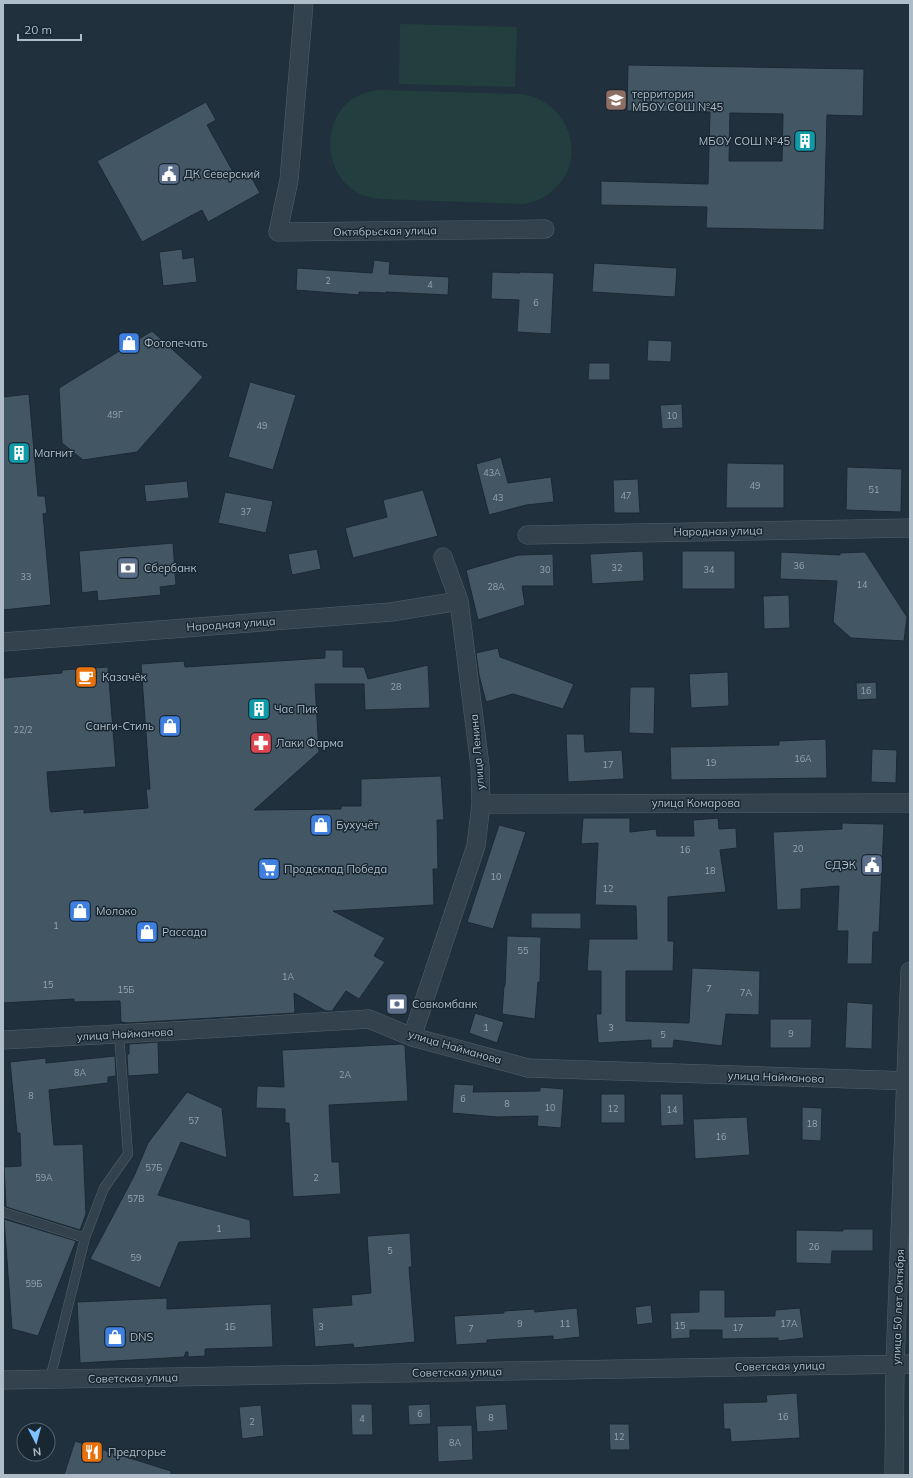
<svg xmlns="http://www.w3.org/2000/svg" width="913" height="1478" viewBox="0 0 913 1478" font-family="Mulish,sans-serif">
<rect width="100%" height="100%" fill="#20313d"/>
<path fill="#223e3e" d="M400,24L517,27L515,87L399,84Z
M377,90L521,94C571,101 590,162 550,193C542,199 533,202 524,204L380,199C374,198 368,197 362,195C325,179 319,124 351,100C359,94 368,92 377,90Z"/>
<path fill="#435664" stroke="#1b2934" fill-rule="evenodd" d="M628,65L864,69L863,116L827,115L824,230L706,228L707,207L601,205V181L708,184L710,112L627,111ZM730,113L783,114L782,161H729Z
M206,102L216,120L207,125L236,177L248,171L260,193L208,222L202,210L142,242L97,161Z
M182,249L183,259L194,257L197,282L163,286L159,252Z
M374,260L390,262L389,274L449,277L448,295L386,292V293L359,292V295L296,290L297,268L372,273Z
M594,263L677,268L675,297L592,292Z
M492,272L520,273V272L554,273L551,334L517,332L519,300L491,299Z
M152,331L203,377L137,452L83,460L62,443L59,388Z
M648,340L672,341L671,362L647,361Z
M589,363H610V380H588Z
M250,382L296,395L273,470L228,457Z
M29,394L38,496H45L47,513L43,514L51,605L3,610V397Z
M682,404L683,428L662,429L660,405Z
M501,457L508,483L551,477L554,502L526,505L489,515L476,464Z
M727,463L784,464V508H726Z
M847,467L902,469L901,512L846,510Z
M638,479L640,513H614L613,480Z
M187,481L189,498L146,502L144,485Z
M423,490L438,536L353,558L345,528L387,517L383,500Z
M225,492L273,501L266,533L218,523Z
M173,543L176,585L160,587L161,595L98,601L97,591L82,593L79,551Z
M317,549L321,569L292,575L288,554Z
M643,551L644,581L592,584L590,554Z
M682,551H735V589H682Z
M781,552L840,555V553L865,552L907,617L904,641L851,638L833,622L837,581L780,579Z
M553,554L554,586H522L525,605L478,620L466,570L518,555Z
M789,595L790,628L764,629L763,596Z
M498,648L500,657L574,684L563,709L513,694L486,702L479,675L476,653Z
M325,650H343V667H364L368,679L428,665L430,708L365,710L364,684H315L319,752L254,810L341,809V806H361V779L441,776L444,820H437L438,869H433L434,905L333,911L385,938L374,956L385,962L359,999L346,991L332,1011H326L294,993L295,1013L128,1023L121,1022L120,1001L74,1002V999L3,1003V678L62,673V670L108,667L116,767L47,772L50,809L51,812L84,809V813L148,808L146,789H150L141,664L184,661L185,667L325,658Z
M728,672L729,706L691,708L689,674Z
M876,682L877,699L857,700L856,683Z
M630,687H655L654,734L629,733Z
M566,734H584L585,752L622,750L624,779L568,782Z
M826,739L827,778L671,780L670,747L779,745V741Z
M872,749L897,750L896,783L871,782Z
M583,818H630V832L656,829L657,836H694L693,820L718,818L719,829L736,828L737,848L720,850L726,892L668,897V941H674L673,971H626V1021L689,1023L692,968L760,971L759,1015L726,1014L722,1046L674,1040L673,1048H651V1040L598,1043L596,1014H601V971H587L589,939H637L636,906L595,905L598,843L581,844Z
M842,823L884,824L879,932H873L872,964H847L848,931H837L839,886L801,889V909L777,910L773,832L842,829Z
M499,825L526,832L493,929L467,922Z
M531,913H581V929L531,928Z
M507,936L541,937L540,982H538L535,1019L502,1014L504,986H505Z
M847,1002L873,1004L872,1049L845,1048Z
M475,1013L504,1022L497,1043L469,1033Z
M770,1019H812L811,1048H770Z
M158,1042L159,1074L128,1076L127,1054H129V1044Z
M402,1044L405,1046L408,1101L329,1105L332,1162H339L341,1194L293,1197L289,1123H285V1109L256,1108L257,1086L284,1087L282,1050Z
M115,1056L116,1076L108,1077V1083L49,1090L54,1145L83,1144L86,1214L80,1230L6,1207L4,1167L21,1166L20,1133H17L10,1062L46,1058V1063Z
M454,1084L474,1085L473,1092L540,1091V1087L564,1089L561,1128L537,1126L538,1116L497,1117L452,1113Z
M187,1092L222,1108L227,1158L181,1142L158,1195L250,1220L251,1238L179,1242L160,1288L90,1259L134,1176L148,1143Z
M601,1094H625V1123H601Z
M660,1094H683L684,1125L661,1126Z
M802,1107L822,1108L821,1141L802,1140Z
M747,1117L750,1155L695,1159L693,1119Z
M4,1219L76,1241L38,1336L12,1329Z
M843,1229H873V1251H832L831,1264L796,1263V1230L843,1231Z
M410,1233L412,1267H409L415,1342L354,1348L353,1344L315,1347L312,1308L352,1305L351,1295L371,1293L367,1236Z
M699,1290H725V1317L775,1316V1310L800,1308L804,1338L778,1341V1338L722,1339V1330H690V1338L671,1339L670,1313L699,1312Z
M167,1298V1309L271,1304L273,1347L205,1349V1356L188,1357V1352H186L184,1357L80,1363L77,1302Z
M651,1305L653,1323L637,1325L635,1307Z
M577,1308L580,1337L553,1340V1336L487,1340V1343L456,1345L454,1316L504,1313V1311L534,1309L535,1312Z
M797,1393L800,1438L731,1442L730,1429H724L723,1403L767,1402L766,1395Z
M351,1404H372L373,1435H352Z
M430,1404L431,1424L409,1425L408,1405Z
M506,1404L508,1430L477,1432L475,1406Z
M261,1405L264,1436L242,1439L239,1407Z
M609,1424H629L630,1450H610Z
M472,1425L473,1460L438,1462L437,1426Z
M75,1441L171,1471V1475H64Z"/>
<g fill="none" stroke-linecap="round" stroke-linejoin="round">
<g stroke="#52606b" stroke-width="10">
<path id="lane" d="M3,1212L85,1238
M50,1379L85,1238L104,1188L128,1154L119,1034"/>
</g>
<g stroke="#52606b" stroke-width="19">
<path id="street" d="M304,3L289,180L278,232L545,229
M527,535L910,528
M3,642L391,612L459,601
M481,804L910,803
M412,1037L476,846L481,804L480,766L459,601L443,557
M3,1040L173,1031L369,1019L412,1037L528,1068L910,1081
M3,1380L910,1364
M894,1475L895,1364L910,971"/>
</g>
<use href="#lane" stroke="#34424d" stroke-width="9"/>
<use href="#street" stroke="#34424d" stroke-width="18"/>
</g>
<defs>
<g id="school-square" transform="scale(1.15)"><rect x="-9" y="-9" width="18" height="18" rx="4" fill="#8d6e63" stroke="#192732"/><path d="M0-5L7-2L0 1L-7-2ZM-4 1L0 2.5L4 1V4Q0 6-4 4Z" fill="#fff"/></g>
<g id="building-square" transform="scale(1.15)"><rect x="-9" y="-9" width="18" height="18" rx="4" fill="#0f9aa8" stroke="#192732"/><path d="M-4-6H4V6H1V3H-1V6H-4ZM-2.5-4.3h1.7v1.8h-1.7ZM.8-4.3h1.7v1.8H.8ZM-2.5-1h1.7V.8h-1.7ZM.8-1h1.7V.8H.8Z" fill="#fff"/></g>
<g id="civic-square" transform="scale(1.15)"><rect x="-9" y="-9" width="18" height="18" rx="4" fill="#5c6f8a" stroke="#192732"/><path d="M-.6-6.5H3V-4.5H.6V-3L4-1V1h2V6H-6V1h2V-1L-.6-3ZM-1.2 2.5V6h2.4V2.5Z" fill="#fff"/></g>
<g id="shop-square" transform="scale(1.15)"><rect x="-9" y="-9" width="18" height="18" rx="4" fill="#3f7fe0" stroke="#192732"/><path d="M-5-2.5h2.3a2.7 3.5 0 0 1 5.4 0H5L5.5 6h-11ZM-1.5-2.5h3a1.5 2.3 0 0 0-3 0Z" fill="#fff"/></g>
<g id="bank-square" transform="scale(1.15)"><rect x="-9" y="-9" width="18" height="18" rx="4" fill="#5c6f8a" stroke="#192732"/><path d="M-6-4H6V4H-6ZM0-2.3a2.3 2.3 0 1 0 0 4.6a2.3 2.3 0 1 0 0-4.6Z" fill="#fff"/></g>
<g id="cafe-square" transform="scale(1.15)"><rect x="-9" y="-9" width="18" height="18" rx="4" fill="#e8710a" stroke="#192732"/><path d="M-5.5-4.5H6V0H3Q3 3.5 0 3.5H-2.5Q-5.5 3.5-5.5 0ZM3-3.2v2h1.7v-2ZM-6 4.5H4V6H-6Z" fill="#fff"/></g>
<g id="pharmacy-square" transform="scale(1.15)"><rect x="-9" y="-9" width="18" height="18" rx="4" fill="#e0444e" stroke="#192732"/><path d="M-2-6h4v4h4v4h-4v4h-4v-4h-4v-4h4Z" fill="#fff"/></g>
<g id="supermarket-square" transform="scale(1.15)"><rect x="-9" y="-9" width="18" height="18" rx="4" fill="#3f7fe0" stroke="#192732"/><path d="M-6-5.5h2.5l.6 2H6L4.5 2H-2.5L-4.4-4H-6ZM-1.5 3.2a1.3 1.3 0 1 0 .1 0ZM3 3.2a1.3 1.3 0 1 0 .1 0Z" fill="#fff"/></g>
<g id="restaurant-square" transform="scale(1.15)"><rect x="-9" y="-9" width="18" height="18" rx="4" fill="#e8710a" stroke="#192732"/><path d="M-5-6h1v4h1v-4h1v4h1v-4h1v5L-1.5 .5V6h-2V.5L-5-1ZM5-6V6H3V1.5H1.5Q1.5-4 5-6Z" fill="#fff"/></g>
</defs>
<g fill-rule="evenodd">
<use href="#school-square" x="616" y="100"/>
<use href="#building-square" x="805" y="141"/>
<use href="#civic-square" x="169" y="174"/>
<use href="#shop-square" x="129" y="343"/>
<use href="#building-square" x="19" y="453"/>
<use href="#bank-square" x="128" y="568"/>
<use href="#cafe-square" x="86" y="677"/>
<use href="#building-square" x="259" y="709"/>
<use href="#shop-square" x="170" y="726"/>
<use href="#pharmacy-square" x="261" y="743"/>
<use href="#shop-square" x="321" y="825"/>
<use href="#civic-square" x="872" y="865"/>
<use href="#supermarket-square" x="269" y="869"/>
<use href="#shop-square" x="80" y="911"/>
<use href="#shop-square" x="147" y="932"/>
<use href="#bank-square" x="397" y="1004"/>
<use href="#shop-square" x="115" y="1337"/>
<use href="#restaurant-square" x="92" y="1452"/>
</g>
<g text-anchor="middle" stroke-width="3" stroke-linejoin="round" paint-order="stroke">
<g font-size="9" fill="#94a3b0">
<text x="328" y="284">2</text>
<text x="430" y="288">4</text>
<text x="536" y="306">6</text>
<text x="115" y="418">49Г</text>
<text x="672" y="419">10</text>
<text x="262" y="429">49</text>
<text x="492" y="476">43А</text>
<text x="755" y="489">49</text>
<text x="874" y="493">51</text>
<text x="626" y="499">47</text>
<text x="498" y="501">43</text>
<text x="246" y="515">37</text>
<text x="799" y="569">36</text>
<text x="617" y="571">32</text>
<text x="545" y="573">30</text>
<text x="709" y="573">34</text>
<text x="26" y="580">33</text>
<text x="862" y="588">14</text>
<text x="496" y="590">28А</text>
<text x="396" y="690">28</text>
<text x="866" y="694">16</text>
<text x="23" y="733">22/2</text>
<text x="803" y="762">16А</text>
<text x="711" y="766">19</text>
<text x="608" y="768">17</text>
<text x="798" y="852">20</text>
<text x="685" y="853">16</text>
<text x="710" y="874">18</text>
<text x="496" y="880">10</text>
<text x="608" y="892">12</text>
<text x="56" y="929">1</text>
<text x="523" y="954">55</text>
<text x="288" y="980">1А</text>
<text x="48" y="988">15</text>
<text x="709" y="992">7</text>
<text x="126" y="993">15Б</text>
<text x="746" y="996">7А</text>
<text x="486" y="1031">1</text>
<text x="611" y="1031">3</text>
<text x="791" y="1037">9</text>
<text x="663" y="1038">5</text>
<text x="80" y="1076">8А</text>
<text x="345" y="1078">2А</text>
<text x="31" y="1099">8</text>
<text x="463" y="1102">6</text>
<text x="507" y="1107">8</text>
<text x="550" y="1111">10</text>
<text x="613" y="1112">12</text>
<text x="672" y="1113">14</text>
<text x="194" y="1124">57</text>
<text x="812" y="1127">18</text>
<text x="721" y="1140">16</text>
<text x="154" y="1171">57Б</text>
<text x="44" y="1181">59А</text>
<text x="316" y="1181">2</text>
<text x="136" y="1202">57В</text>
<text x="219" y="1232">1</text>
<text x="814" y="1250">26</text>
<text x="390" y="1254">5</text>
<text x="136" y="1261">59</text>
<text x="34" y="1287">59Б</text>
<text x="520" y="1327">9</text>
<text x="565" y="1327">11</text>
<text x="789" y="1327">17А</text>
<text x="680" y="1329">15</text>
<text x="230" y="1330">1Б</text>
<text x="321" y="1330">3</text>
<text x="738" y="1331">17</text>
<text x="471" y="1332">7</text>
<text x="420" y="1417">6</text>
<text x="783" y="1420">16</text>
<text x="491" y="1421">8</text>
<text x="362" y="1422">4</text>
<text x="252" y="1425">2</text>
<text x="619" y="1440">12</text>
<text x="455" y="1446">8А</text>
</g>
<g font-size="11" fill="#afbdc9" stroke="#192732" text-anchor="start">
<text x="632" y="98">территория<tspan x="632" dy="13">МБОУ СОШ №45</tspan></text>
<text x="790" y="145" text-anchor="end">МБОУ СОШ №45</text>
<text x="184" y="178">ДК Северский</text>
<text x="144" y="347">Фотопечать</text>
<text x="34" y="457">Магнит</text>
<text x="144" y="572">Сбербанк</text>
<text x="102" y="681">Казачёк</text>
<text x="274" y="713">Час Пик</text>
<text x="154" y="730" text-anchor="end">Санги-Стиль</text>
<text x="276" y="747">Лаки Фарма</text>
<text x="336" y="829">Бухучёт</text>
<text x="856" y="869" text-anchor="end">СДЭК</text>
<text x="284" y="873">Продсклад Победа</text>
<text x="96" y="915">Молоко</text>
<text x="162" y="936">Рассада</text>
<text x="412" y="1008">Совкомбанк</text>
<text x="130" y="1341">DNS</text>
<text x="108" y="1456">Предгорье</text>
</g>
<g font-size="11" fill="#afbdc9" stroke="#192732">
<text transform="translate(385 231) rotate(-1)" y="4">Октябрьская улица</text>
<text transform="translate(718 531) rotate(-1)" y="4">Народная улица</text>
<text transform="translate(231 624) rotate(-4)" y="4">Народная улица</text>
<text transform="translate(477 752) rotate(-95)" y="4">улица Ленина</text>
<text x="696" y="807">улица Комарова</text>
<text transform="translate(125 1034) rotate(-3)" y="4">улица Найманова</text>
<text transform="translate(455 1047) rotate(16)" y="4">улица Найманова</text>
<text transform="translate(776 1077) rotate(2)" y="4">улица Найманова</text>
<text transform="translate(898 1307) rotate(-88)" y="4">улица 50 лет Октября</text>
<text transform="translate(780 1366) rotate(-1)" y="4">Советская улица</text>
<text transform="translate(457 1372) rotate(-1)" y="4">Советская улица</text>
<text transform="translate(133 1378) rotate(-1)" y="4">Советская улица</text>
</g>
</g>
<rect width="913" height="1478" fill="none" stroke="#afbdc9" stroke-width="8"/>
<g transform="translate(36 1442) rotate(174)"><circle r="19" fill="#192732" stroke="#55636e"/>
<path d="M0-3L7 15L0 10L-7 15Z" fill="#7ec2ff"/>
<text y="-6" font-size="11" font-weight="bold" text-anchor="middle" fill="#afbdc9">N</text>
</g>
<path d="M18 34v6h63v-6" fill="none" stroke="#afbdc9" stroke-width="2"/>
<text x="24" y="34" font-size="12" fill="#afbdc9" stroke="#192732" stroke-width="3" paint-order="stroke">20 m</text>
</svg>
